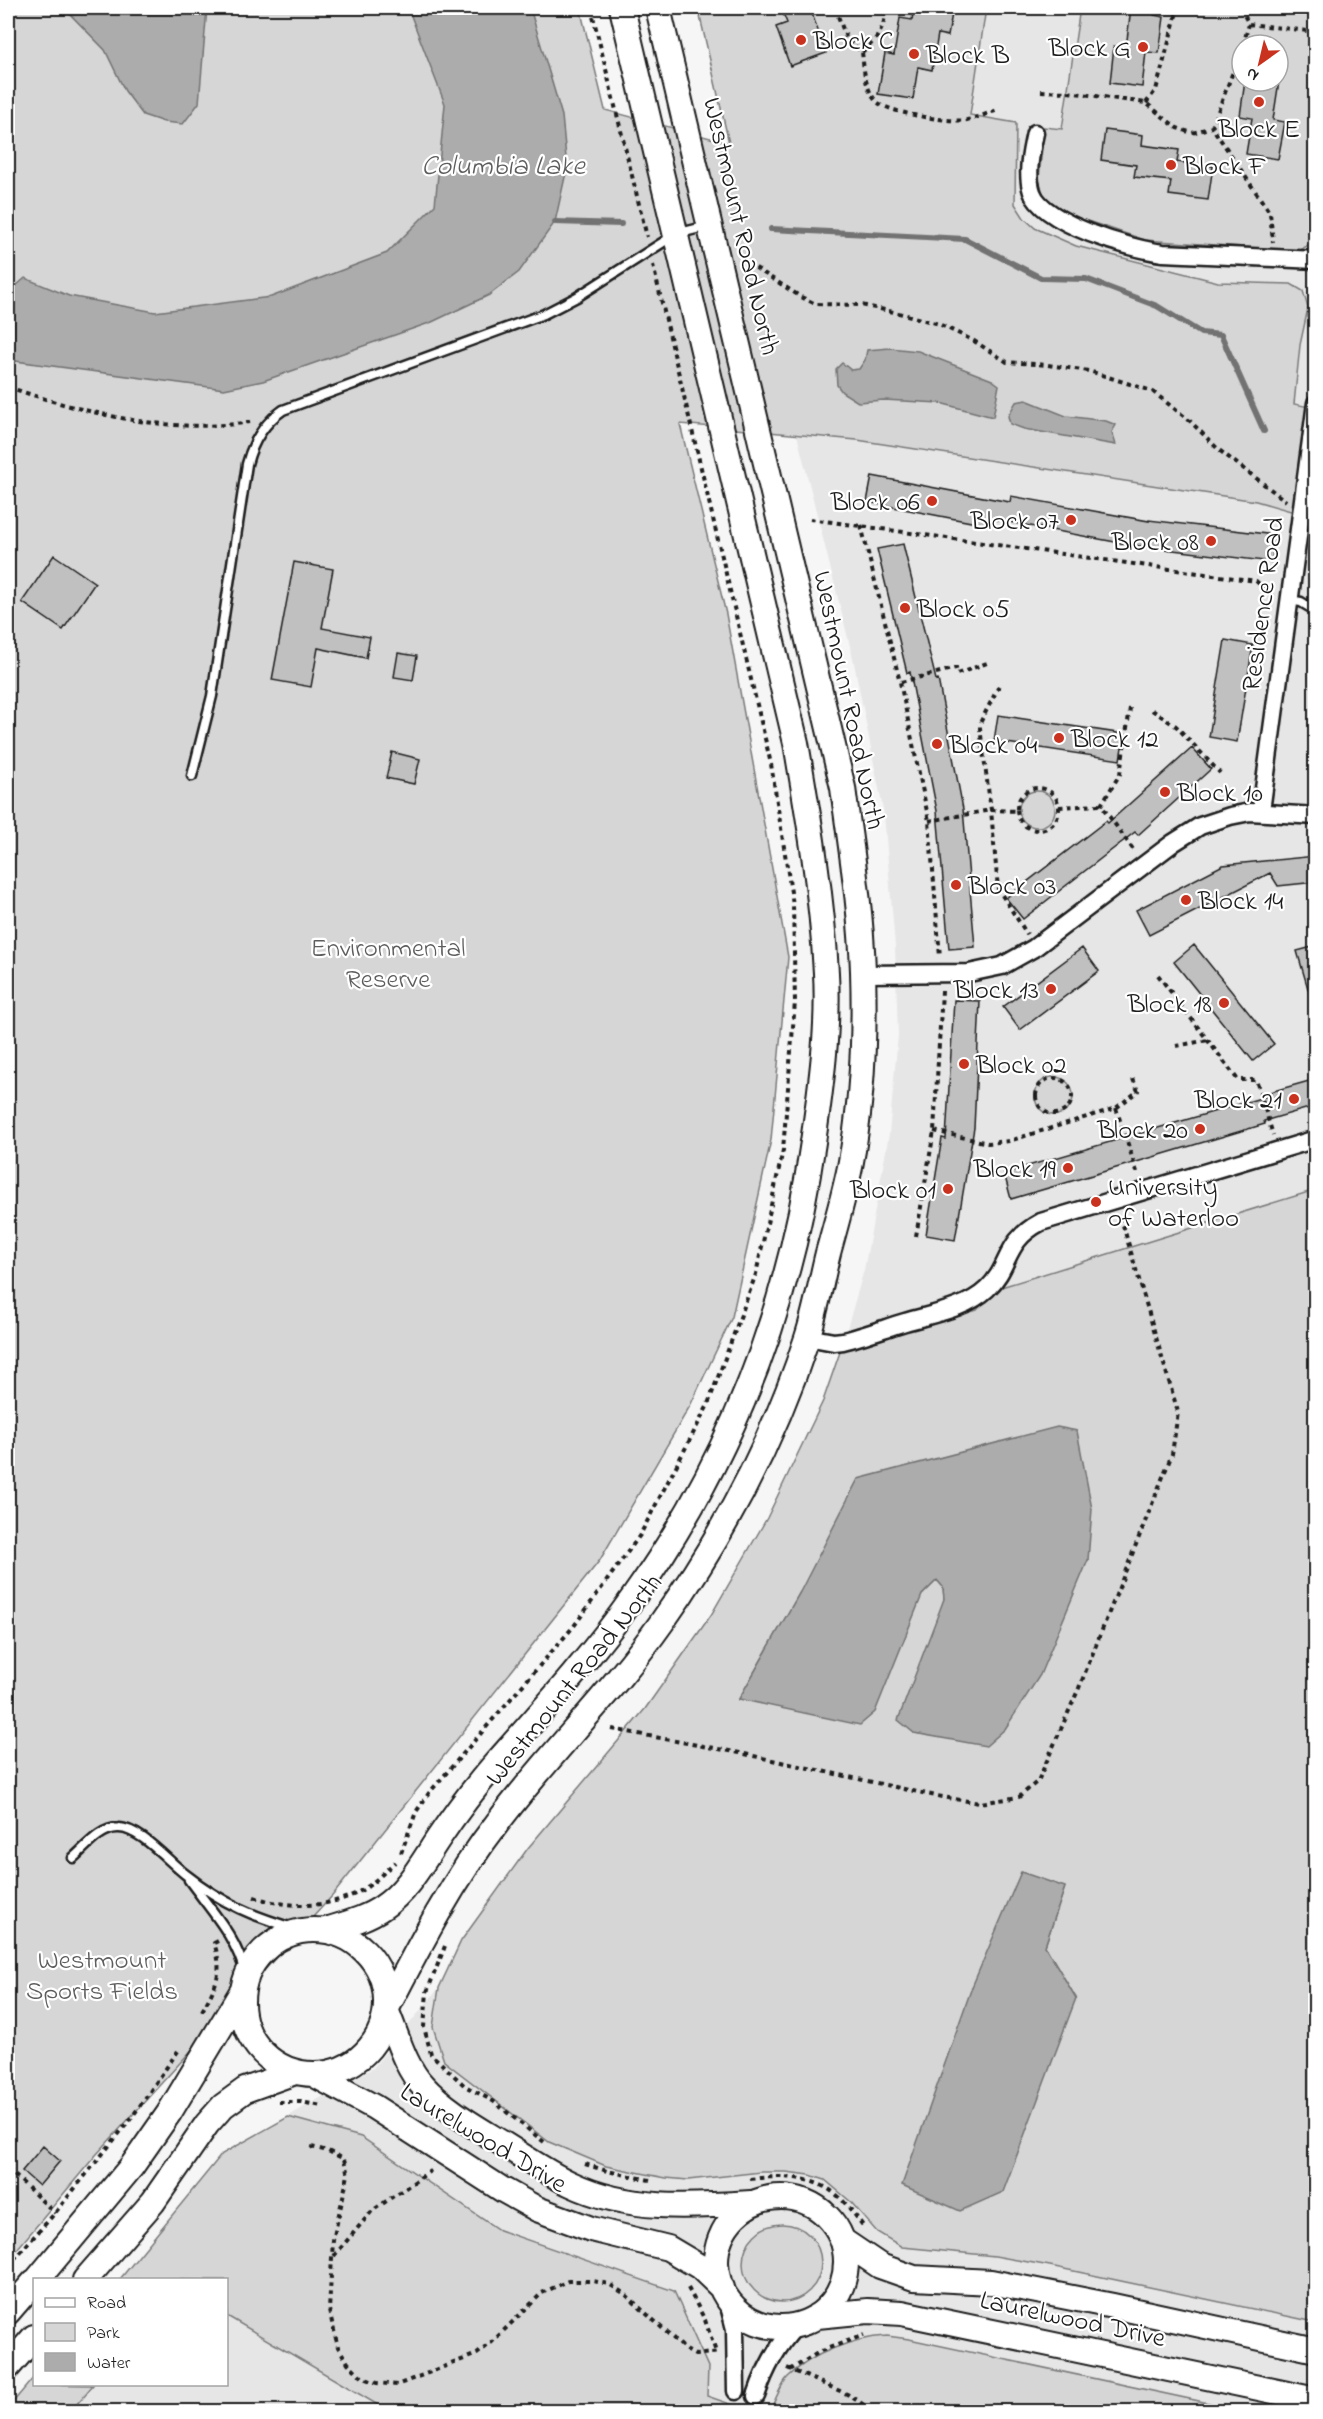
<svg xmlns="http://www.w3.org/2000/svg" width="1323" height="2419" viewBox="0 0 1323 2419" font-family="'Indie Flower',sans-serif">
<rect width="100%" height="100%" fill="#f6f6f6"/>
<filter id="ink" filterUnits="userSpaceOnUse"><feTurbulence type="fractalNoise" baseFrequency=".0167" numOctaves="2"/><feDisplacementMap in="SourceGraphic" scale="12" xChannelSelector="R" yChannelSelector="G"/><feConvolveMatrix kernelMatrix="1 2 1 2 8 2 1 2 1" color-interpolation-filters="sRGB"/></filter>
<g filter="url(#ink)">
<path fill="#e6e6e6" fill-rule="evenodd" d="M698,8H1315V2411L8,2412V2408L34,2377V2384H226V2280L120,2279L222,2154L373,2068L439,1988L461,1941L528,1848L645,1709L711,1615L767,1518L823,1401L841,1349L864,1270L889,1134L898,1035L895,946L884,814L853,658L797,435ZM1242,45H1278V81H1242Z"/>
<path fill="#d6d6d6" stroke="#797979" stroke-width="1.5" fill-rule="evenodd" d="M8,8H580L605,110L729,143L698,8H986L970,115L1016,123L1015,204L1024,218L1035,228L1076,246L1218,282L1291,284L1303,291L1308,308L1300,345L1294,404L1315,408V518L1256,501L857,440L680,424L726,614L788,957L771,1140L732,1317L690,1406L600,1560L333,1895L96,2155L8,2260Z
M1080,8H1315L1316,240L1299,251L1145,240L1057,211L1044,197L1039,179L1044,127L1062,129ZM1242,45H1278V81H1242Z
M1019 809a18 18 0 1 1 36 0a18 18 0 1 1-36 0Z
M1035 1096a19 19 0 1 1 38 0a19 19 0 1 1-38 0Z
M1315,1190V2322L1050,2266L995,2256L902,2247L877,2232L851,2202L825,2180L810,2175L786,2172H761L688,2180L666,2178L606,2166L549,2142L444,2061L433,2027L439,1988L461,1941L528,1848L645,1709L711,1615L767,1518L823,1401L841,1349L977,1310L995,1289ZM1088,1560L945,1738L914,1733L944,1599L943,1587L937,1580L922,1595L739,1699L800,1592ZM1065,1887L1045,1946L1076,1998L972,1987Z
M288,2117L361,2137L499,2230L674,2291L708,2367L707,2396L750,2411H388L227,2316L226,2280L120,2279L222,2154Z
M743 2263a39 39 0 1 1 78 0a39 39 0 1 1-78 0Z
M887,2336L909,2339L1246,2411H757L772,2406C777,2397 781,2384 788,2377C812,2353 853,2338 887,2336Z
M34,2377V2384L93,2385L71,2411H8V2408Z"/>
<path fill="#acacac" stroke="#727272" stroke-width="1.5" d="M64,8H207L199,103L183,124L164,122L143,115L125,91L105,50Z
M408,8H530L562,116L567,168L555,222L519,272L489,295L432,322L263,381L224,389L8,360V293L25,278L69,296L155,312L271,297L387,253L435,205L445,104Z
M890,348L918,351L992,380L999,385L993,417L940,403L884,400L858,402L842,392L837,385L836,369L842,363L851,370L859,369L865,360L867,350Z
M1026,400L1066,416L1106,421L1116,425L1112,432L1116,445L1024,429L1010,424L1008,416L1016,402Z
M1057,1427L1077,1431L1092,1509L1088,1560L1040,1675L1005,1729L986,1746L914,1733L898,1720L944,1599L943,1587L937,1580L922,1595L875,1712L860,1725L739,1699L800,1592L858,1479Z
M1021,1872L1065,1887L1045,1946L1076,1998L1003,2192L960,2211L902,2185L972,1987Z"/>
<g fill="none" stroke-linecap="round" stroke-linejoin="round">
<path stroke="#727272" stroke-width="6" d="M555,222L621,224
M771,229L965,239L1041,278L1086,279L1157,306L1201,333L1221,335L1264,431"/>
</g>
<path fill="#c0c0c0" stroke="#1c1c1c" stroke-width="1.5" d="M781,8H810L826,53L790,66L776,27L787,23Z
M914,8H953L948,36L938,34L932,70L918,67L913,99L878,94L885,53L894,55L900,18L912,20Z
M1131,8H1155L1154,15L1164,17L1159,53L1146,52L1142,87L1110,83L1114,46L1126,48Z
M1245,81H1279L1273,120L1285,122L1278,159L1246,154L1252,118L1240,116Z
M1105,130L1143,135L1142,145L1179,150L1177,162L1213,166L1208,200L1169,195L1171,181L1134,177L1136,165L1101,160Z
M872,476L1010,502L1011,496L1149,521V520L1275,535L1272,562L1131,545L993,519L992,526L867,502Z
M903,544L936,680L938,679L963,809L975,947L949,949L937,811L910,672L907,673L877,549Z
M54,555L95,583L63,630L22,602Z
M294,562L333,569L322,628L370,637L366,658L318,648L311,687L272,680Z
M1225,640L1253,645L1237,742L1209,737Z
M398,653L417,656L413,680L394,677Z
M998,715L1124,734L1120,760L994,741Z
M1192,748L1211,769L1138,835L1135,832L1023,919L1006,898L1106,821L1108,823Z
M392,752L420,759L414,784L386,778Z
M1316,856V882L1278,886L1270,873L1149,935L1136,910L1223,865Z
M1194,945L1274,1044L1253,1061L1174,962Z
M1316,946V998L1311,999L1297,951Z
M1082,948L1099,971L1020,1030L1003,1007Z
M954,1000L980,1001L974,1128L955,1240L926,1235L942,1138L946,1139Z
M1316,1079V1106L1264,1121L1265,1124L1011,1199L1004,1173L1271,1095L1270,1092Z
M43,2146L60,2161L39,2186L22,2171Z"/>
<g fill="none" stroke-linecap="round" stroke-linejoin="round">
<g stroke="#1c1c1c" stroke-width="13">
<path id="lane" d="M1289,600L1301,602L1316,611
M192,776L212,696L247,464C253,441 264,423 283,410L544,314L577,297L676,234L708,226
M73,1858C86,1847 100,1828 118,1828C139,1827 168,1861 185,1874C223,1904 254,1917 300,1930
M189,1880C213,1913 236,1936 246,1976"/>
</g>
<g stroke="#1c1c1c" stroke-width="21">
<path id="street" d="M1035,133C1031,151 1026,174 1032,192C1043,224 1132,249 1163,253L1316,260
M1261,811L1316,403
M863,974L969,973L1002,966L1034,948L1173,843L1200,826L1230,816L1250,812L1316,816
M807,1337L834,1342L843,1341C864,1336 885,1328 905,1322C932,1314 966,1309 987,1289C1012,1265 1003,1242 1041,1222L1316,1139
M728,2302L735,2329L736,2391
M756,2396C765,2368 777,2346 797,2325"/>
</g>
<g stroke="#1c1c1c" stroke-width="28">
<path id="secondary" d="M242 2002a72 72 0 1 1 144 0a72 72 0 1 1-144 0Z
M326,1930C345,1924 366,1919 383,1907C407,1891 422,1863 438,1839C456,1812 475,1787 496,1763C544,1709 593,1655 635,1595C731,1459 790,1307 813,1142C821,1087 829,1029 826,973C822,895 809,819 796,743L622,8
M387,2008C420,1944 453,1880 498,1822C550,1753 612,1693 662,1622C723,1536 774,1439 807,1338C816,1311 821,1281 828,1253C836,1224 844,1196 850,1167C862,1105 865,1034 863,971C861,909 851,849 843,788L658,8
M387,2012C397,2036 405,2067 423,2086C444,2109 474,2126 500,2142C523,2156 547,2173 571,2184C628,2211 690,2207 751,2203
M313,2074L374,2107L503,2190L537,2209L591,2229L668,2248L700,2267L722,2288
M716 2262a65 65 0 1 1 130 0a65 65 0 1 1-130 0Z
M843,2241L880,2266L914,2278L991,2282L1113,2306L1316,2350
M37,2280L132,2166L169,2113L243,1990
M85,2280L153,2202L207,2124L223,2106L245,2090L295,2072
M8,2312L34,2282
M817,2316L868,2311L902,2313L1316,2400
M8,2367L34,2337"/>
</g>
<path stroke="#1c1c1c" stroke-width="4" stroke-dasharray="4.5 4.5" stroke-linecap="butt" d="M591,8L647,237
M835,8L847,40L862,52C864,69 864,85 875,100C885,113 951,123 967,120C977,118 988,113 998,110
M1240,8L1249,24L1316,32
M1243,45L1249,24
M1242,48L1212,127L1270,213L1273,242
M862,52C877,40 886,27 885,8
M1041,91L1068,92L1146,103L1177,128L1192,133L1212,127
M1146,103L1156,90L1178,8
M748,263L801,297L816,304L861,305L903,314L939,324L974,341L1007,362L1048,365L1089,371L1152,391L1190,421L1219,450L1286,501
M8,387C86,413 168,435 250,422
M810,519L1256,581L1273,597
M861,525L900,682L929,821L940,957
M901,682L956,668L957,674L987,663
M999,686L980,723V728L991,810L998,889L1027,934
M1130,708L1120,774L1101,805L1135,852
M1152,710L1176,726L1220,773
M1017 809a21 21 0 1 1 42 0a21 21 0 1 1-42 0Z
M1059,807L1101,805
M929,821L991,810L1017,811
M1158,975L1238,1080H1256L1273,1135
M1176,1046L1208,1040
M1036 1096a18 18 0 1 1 36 0a18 18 0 1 1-36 0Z
M1116,1108L1138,1175
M934,1131L988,1143L1009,1141L1116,1108L1138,1091L1133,1079
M916,1236L934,1131L942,991
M612,1729L740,1753L936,1796L980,1803L1019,1797L1038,1781L1079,1688L1172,1454L1178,1412L1120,1215
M401,1853L416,1812L429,1793L574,1626L640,1535L707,1407L756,1274L783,1150L795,1002L793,905L771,764L653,265
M254,1897C291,1909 334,1909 367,1887C377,1880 386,1870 395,1862
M445,1946L427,1992L424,2027L431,2054L465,2086L493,2101L544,2142
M202,2011C216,1986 224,1972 214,1943L218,1941
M279,2102H301L322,2106
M311,2147L328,2151L344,2159L348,2175L333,2240L329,2310L338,2347L348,2363L363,2378L377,2383L397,2385L477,2354L491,2343L542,2293L568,2281H592L609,2284L625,2294L686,2350L695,2355L720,2352
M585,2164L607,2171L650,2180
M8,2169L55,2213
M750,2179C782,2175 819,2175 843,2201C851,2209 857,2218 864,2227
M334,2256L372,2211L433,2169
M8,2266L55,2213L130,2120L178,2051
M688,2288L705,2320L716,2352
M787,2368L847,2394L875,2412
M790,2370L821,2351L864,2335
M984,2412H1048"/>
<use href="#lane" stroke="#fff" stroke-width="8"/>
<use href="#street" stroke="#fff" stroke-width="16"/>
<use href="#secondary" stroke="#fff" stroke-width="24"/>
</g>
</g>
<g fill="#c8321e" stroke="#fff" stroke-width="2">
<circle cx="801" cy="40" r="6"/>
<circle cx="1143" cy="47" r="6"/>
<circle cx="914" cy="54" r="6"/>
<circle cx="1259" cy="102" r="6"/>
<circle cx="1171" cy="165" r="6"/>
<circle cx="932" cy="501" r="6"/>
<circle cx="1071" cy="520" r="6"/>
<circle cx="1211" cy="541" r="6"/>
<circle cx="905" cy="608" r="6"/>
<circle cx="1059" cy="738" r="6"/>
<circle cx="937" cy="744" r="6"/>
<circle cx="1165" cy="792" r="6"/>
<circle cx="956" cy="885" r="6"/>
<circle cx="1186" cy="900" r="6"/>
<circle cx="1051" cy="989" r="6"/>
<circle cx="1224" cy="1003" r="6"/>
<circle cx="964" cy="1064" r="6"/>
<circle cx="1294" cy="1099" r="6"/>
<circle cx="1200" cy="1129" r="6"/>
<circle cx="1068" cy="1168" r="6"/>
<circle cx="948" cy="1189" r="6"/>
<circle cx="1096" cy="1202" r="6"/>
</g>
<g text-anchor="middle" stroke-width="4.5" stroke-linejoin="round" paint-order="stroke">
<g font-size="27" fill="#1c1c1c" stroke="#fff" text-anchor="start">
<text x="813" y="49">Block C</text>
<text x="1131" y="56" text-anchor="end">Block G</text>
<text x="926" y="63">Block B</text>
<text x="1259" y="137" text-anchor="middle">Block E</text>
<text x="1183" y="174">Block F</text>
<text x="920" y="510" text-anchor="end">Block 06</text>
<text x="1059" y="529" text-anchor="end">Block 07</text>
<text x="1199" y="550" text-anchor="end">Block 08</text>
<text x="917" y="617">Block 05</text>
<text x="1071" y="747">Block 12</text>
<text x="949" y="753">Block 04</text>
<text x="1177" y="801">Block 10</text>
<text x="968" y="894">Block 03</text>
<text x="1198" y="909">Block 14</text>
<text x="1039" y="998" text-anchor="end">Block 13</text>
<text x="1212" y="1012" text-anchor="end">Block 18</text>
<text x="976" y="1073">Block 02</text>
<text x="1282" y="1108" text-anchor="end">Block 21</text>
<text x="1188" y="1138" text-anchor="end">Block 20</text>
<text x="1056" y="1177" text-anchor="end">Block 19</text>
<text x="1108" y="1195">University<tspan x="1108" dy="31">of Waterloo</tspan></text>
<text x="936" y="1198" text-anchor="end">Block 01</text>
</g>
<g font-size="27" fill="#1c1c1c" stroke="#fff">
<text transform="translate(742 226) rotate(77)" y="9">Westmount Road North</text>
<text transform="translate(1262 604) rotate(-82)" y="9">Residence Road</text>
<text transform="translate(850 700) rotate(78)" y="9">Westmount Road North</text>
<text transform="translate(573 1679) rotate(-51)" y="9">Westmount Road North</text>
<text transform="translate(484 2137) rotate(31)" y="9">Laurelwood Drive</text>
<text transform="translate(1073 2318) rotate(12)" y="9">Laurelwood Drive</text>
</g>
<g font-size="27" fill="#5d5d5d" stroke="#fff">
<text x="388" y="956">Environmental<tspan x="388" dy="31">Reserve</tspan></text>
<text x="102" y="1968">Westmount<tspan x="102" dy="31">Sports Fields</tspan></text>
</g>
<g font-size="28" font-style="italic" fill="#5d5d5d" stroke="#fff">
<text x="503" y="174">Columbia Lake</text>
</g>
</g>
<rect width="1323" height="2419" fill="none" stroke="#fff" stroke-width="30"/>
<rect x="15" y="15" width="1293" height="2389" fill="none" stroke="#1c1c1c" stroke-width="2" filter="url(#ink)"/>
<rect x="33" y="2278" width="195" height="108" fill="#ffffff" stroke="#a4a4a4" stroke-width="1.5"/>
<rect x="45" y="2298" width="30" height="9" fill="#ffffff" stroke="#a4a4a4" stroke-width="1.5"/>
<text x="87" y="2308" font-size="18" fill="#1c1c1c">Road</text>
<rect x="45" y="2323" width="30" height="18" fill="#d6d6d6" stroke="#a4a4a4" stroke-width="1.5"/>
<text x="87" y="2338" font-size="18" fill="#1c1c1c">Park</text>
<rect x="45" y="2353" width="30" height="18" fill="#acacac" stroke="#a4a4a4" stroke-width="1.5"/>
<text x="87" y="2368" font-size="18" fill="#1c1c1c">Water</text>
<g transform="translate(1260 63) rotate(214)"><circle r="28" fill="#ffffff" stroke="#a4a4a4" stroke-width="1.5"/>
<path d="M0-4.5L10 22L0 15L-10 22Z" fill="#c8321e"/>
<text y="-9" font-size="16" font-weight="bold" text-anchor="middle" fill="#1c1c1c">N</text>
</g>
</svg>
